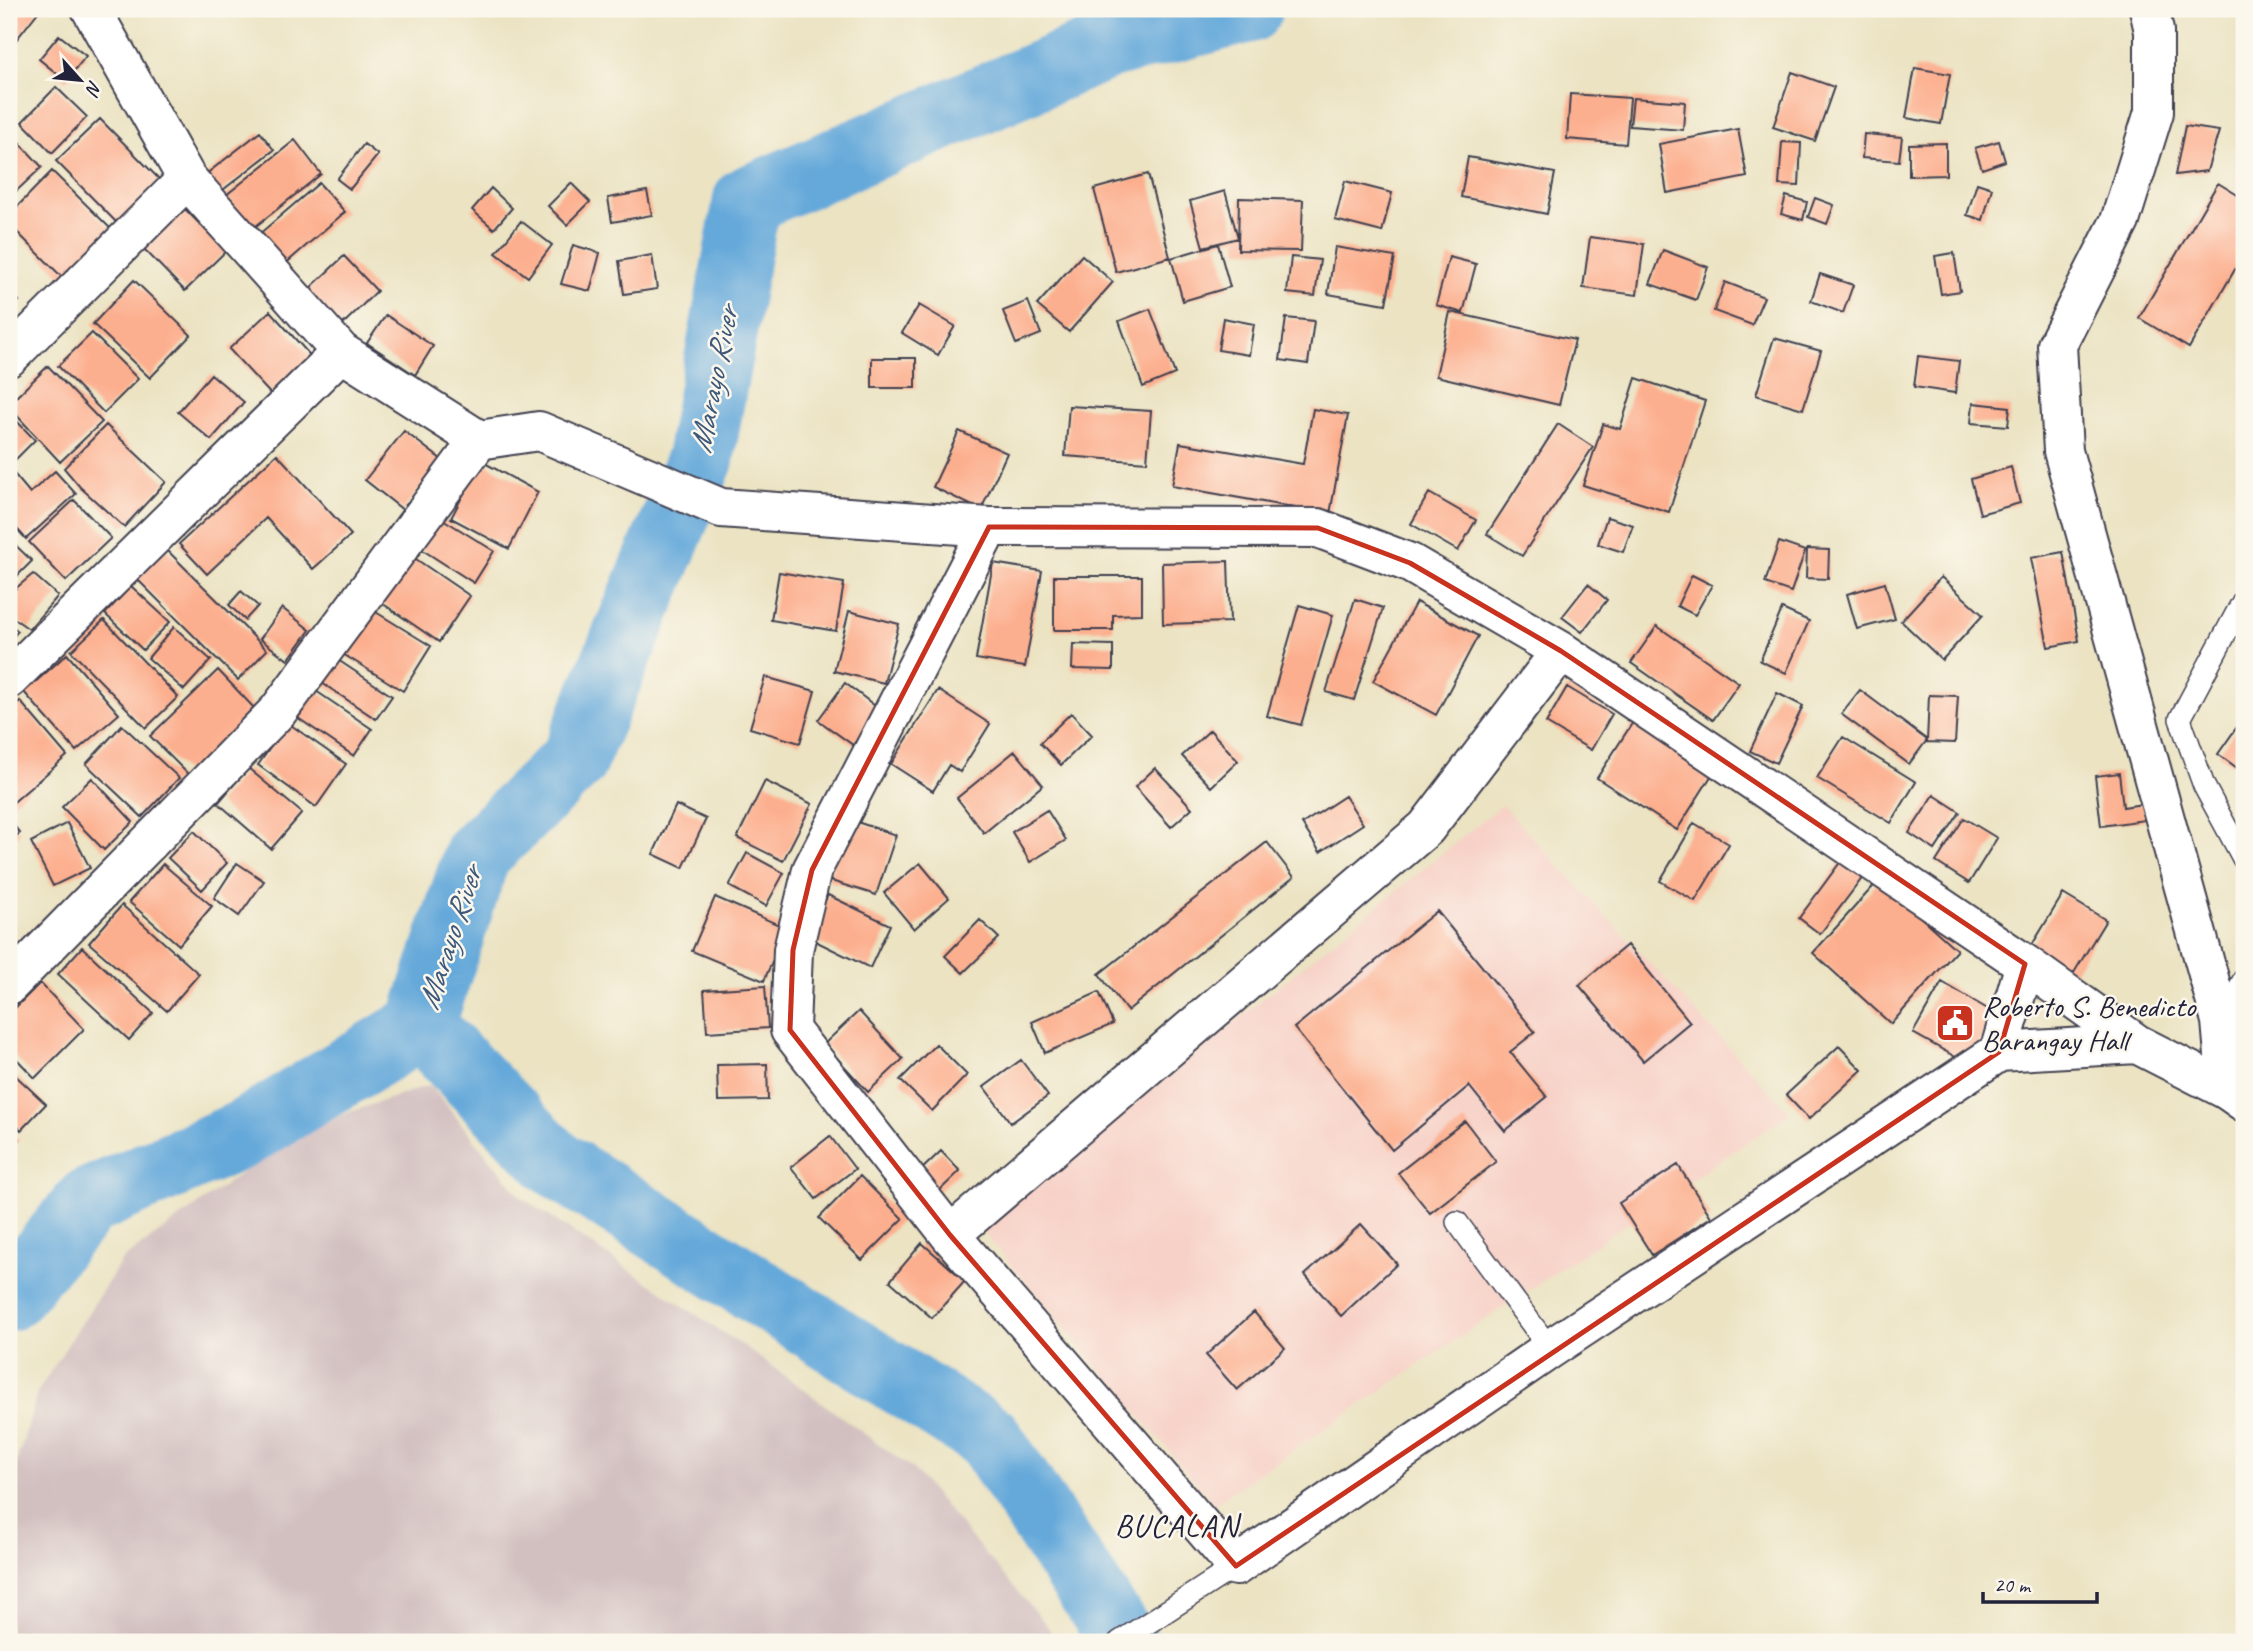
<svg xmlns="http://www.w3.org/2000/svg" width="2253" height="1651" viewBox="0 0 2253 1651" font-family="Caveat,sans-serif">
<rect width="100%" height="100%" fill="#fbf7ec"/>
<filter id="ink" filterUnits="userSpaceOnUse"><feTurbulence type="fractalNoise" baseFrequency=".0143" numOctaves="2"/><feDisplacementMap in="SourceGraphic" scale="14" xChannelSelector="R" yChannelSelector="G"/><feConvolveMatrix kernelMatrix="1 2 1 2 8 2 1 2 1" color-interpolation-filters="sRGB"/></filter>
<filter id="wash" filterUnits="userSpaceOnUse"><feTurbulence type="fractalNoise" baseFrequency=".00686" numOctaves="4" result="noise"/><feDisplacementMap in="SourceGraphic" scale="28" xChannelSelector="R" yChannelSelector="G"/><feGaussianBlur stdDeviation="1.57" result="paint"/><feColorMatrix in="noise" values="0 0 0 0 0 0 0 0 0 0 0 0 0 0 0 0 0 1.4 0 .05"/><feComposite in="paint" operator="in"/></filter>
<g filter="url(#wash)">
<rect width="100%" height="100%" fill="#ebe3c2"/>
<path fill="#f7d1c7" d="M1502,805L1790,1113L1214,1504L980,1228Z"/>
<path fill="#d2bfc0" d="M430,1085L522,1198L749,1350L913,1469L1048,1627L1057,1642H10L9,1487L38,1391L122,1260L305,1127Z"/>
<g fill="none" stroke-linecap="round" stroke-linejoin="round">
<path stroke="#65a9da" stroke-width="68" d="M421,1026L477,854L574,760L700,459L747,200L1109,45L1249,9
M421,1026L554,1162L988,1437L1124,1642
M9,1297L88,1202L241,1135L421,1026"/>
</g>
<g id="blocks">
<path fill="#fcaf8e" d="M9,9H34L38,12L9,49Z
M59,35L86,56L66,81L39,59Z
M1915,68L1950,74L1941,124L1906,118Z
M1792,72L1834,87L1815,141L1773,127Z
M56,87L87,117L52,153L22,122Z
M1570,94L1630,98L1626,144L1567,139Z
M1633,98L1685,102L1683,130L1630,126Z
M100,119L164,184L121,227L56,161Z
M2185,126L2219,131L2207,171L2175,175Z
M1738,129L1747,177L1667,193L1659,144Z
M9,131L42,167L9,198Z
M260,132L274,150L219,193L205,175Z
M1864,134L1902,137L1899,161L1862,158Z
M295,140L321,174L251,230L225,196Z
M1999,141L2005,161L1982,169L1975,148Z
M1782,142L1801,143L1799,186L1779,185Z
M1946,143V175L1909,176V144Z
M364,144L378,155L350,189L337,179Z
M1468,157L1555,173L1547,214L1461,197Z
M52,171L115,233L67,282L9,224V215Z
M1148,174L1170,257L1116,272L1094,189Z
M1345,181L1392,193L1382,232L1335,220Z
M319,183L345,212L284,265L258,235Z
M571,183L590,202L567,225L548,206Z
M1977,183L1992,188L1983,220L1967,215Z
M2218,183L2244,199V254L2189,348L2139,318Z
M491,188L512,208L494,229L472,210Z
M647,191L652,215L612,222L608,198Z
M1225,191L1238,238L1203,247L1190,201Z
M1786,196L1807,202L1803,220L1781,214Z
M1239,198L1303,200L1301,251L1238,250Z
M1815,198L1834,205L1827,224L1808,217Z
M185,209L226,251L185,291L144,249Z
M521,221L552,245L528,277L496,253Z
M1590,237L1644,244L1637,295L1583,288Z
M1218,244L1230,287L1183,301L1171,258Z
M573,245L600,253L590,291L561,284Z
M1335,247L1395,257L1386,304L1328,294Z
M1663,250L1708,267L1696,300L1650,284Z
M1954,253L1960,291L1941,294L1935,256Z
M652,255L657,289L624,294L619,261Z
M1082,255L1113,282L1069,332L1037,305Z
M344,256L377,291L341,326L307,291Z
M1291,257L1320,260L1315,296L1287,293Z
M1449,257L1476,264L1463,313L1436,305Z
M1820,274L1853,285L1843,313L1811,301Z
M134,280L191,335L150,378L93,324Z
M1725,282L1764,297L1752,325L1714,311Z
M9,290L19,301L9,311Z
M1028,301L1041,334L1016,344L1003,311Z
M919,305L955,326L938,355L902,333Z
M1150,309L1175,374L1143,387L1119,321Z
M270,311L317,363L276,400L229,349Z
M1450,312L1575,340L1559,405L1436,376Z
M386,315L433,346L415,375L367,343Z
M1223,318L1254,324L1249,355L1218,350Z
M1286,318L1314,321L1308,364L1280,360Z
M92,333L138,379L104,413L58,366Z
M1774,338L1821,351L1803,409L1756,395Z
M1918,356L1959,361L1955,393L1914,387Z
M872,358H916V388H872Z
M48,366L102,422L60,462L9,407V404Z
M211,374L244,402L211,440L178,412Z
M1636,378L1705,401L1669,512L1583,485L1603,424L1620,429Z
M1973,403L2010,407L2008,426L1971,423Z
M1069,406L1151,411L1147,462L1065,456Z
M1313,409L1348,415L1330,514L1172,486L1180,443L1303,464Z
M9,413L35,440L9,466Z
M1558,424L1593,447L1522,556L1487,534Z
M106,425L166,482L124,527L80,487L64,468Z
M404,431L442,460L403,510L365,480Z
M959,431L1007,453L981,510L933,487Z
M277,454L351,535L313,569L266,518L207,574L179,544Z
M481,461L538,492L509,549L451,518Z
M2011,467L2020,503L1980,514L1971,479Z
M9,468L30,493L55,471L76,494L26,539L9,520Z
M1429,493L1476,520L1458,551L1411,524Z
M74,500L111,538L66,581L29,542Z
M1607,517L1633,525L1623,552L1598,544Z
M441,518L494,551L474,583L421,549Z
M10,540L32,561L9,584V541Z
M1779,542L1805,551L1791,592L1765,583Z
M163,546L267,650L238,680L133,575Z
M1807,549L1829,550L1828,579L1806,578Z
M2063,552L2079,641L2048,647L2031,558Z
M410,555L470,596L439,642L379,601Z
M1228,561L1230,622L1163,624L1162,563Z
M993,563L1042,571L1025,667L976,659Z
M779,572L844,583L836,631L771,620Z
M33,574L58,596L29,629L9,615V594Z
M1692,575L1712,585L1695,615L1677,606Z
M1054,576H1142V614L1113,615V630H1054Z
M1941,577L1983,615L1942,660L1901,621Z
M1885,583L1895,619L1857,629L1847,594Z
M1588,584L1607,600L1582,632L1562,617Z
M131,586L170,622L143,650L105,614Z
M241,591L258,606L245,620L229,605Z
M1355,599L1383,608L1354,700L1326,692Z
M1416,602L1478,636L1436,715L1373,681Z
M1299,605L1333,615L1301,725L1267,716Z
M366,606L431,646L403,691L338,651Z
M282,608L310,630L288,660L260,639Z
M1782,609L1809,621L1786,673L1760,661Z
M849,611L899,624L884,683L834,671Z
M104,620L178,697L146,728L71,651Z
M9,623L18,631L9,641Z
M1657,626L1739,683L1713,720L1631,663Z
M174,627L211,660L184,690L148,658Z
M1073,644L1113,645V670L1072,669Z
M67,654L119,714L76,751L24,692Z
M335,658L392,696L376,719L319,681Z
M218,670L255,709L189,775L150,736Z
M765,677L815,691L800,743L750,728Z
M845,683L879,709L853,745L818,720Z
M1567,687L1612,714L1591,750L1546,723Z
M938,690L990,724L960,772L949,765L933,791L891,764Z
M1860,690L1927,740L1909,764L1841,714Z
M316,691L372,729L354,756L298,718Z
M1777,693L1803,706L1776,763L1750,751Z
M1929,695L1958,696L1955,743L1927,742Z
M20,701L67,756L9,806V711Z
M1071,713L1092,735L1061,765L1040,743Z
M2244,717V773L2218,754Z
M1633,722L1713,773L1677,830L1597,778Z
M288,723L346,764L316,807L258,765Z
M122,725L179,778L142,817L86,764Z
M1210,730L1238,761L1211,787L1182,756Z
M1843,737L1916,782L1891,823L1817,778Z
M1015,751L1043,785L984,833L957,798Z
M248,768L302,813L271,849L218,803Z
M1155,768L1192,808L1171,827L1135,787Z
M2119,773L2123,807L2143,804L2145,820L2101,826L2095,776Z
M92,778L133,822L104,850L62,807Z
M765,781L812,804L783,861L737,838Z
M1934,795L1960,812L1935,850L1909,833Z
M1345,796L1363,824L1320,852L1302,824Z
M676,805L706,819L683,868L653,854Z
M1047,810L1066,840L1030,862L1012,832Z
M1964,818L1997,838L1969,883L1936,862Z
M848,819L896,835L876,895L828,880Z
M9,820L20,833L9,842Z
M67,823L90,868L53,886L31,842Z
M1694,823L1729,844L1695,901L1660,881Z
M194,831L227,863L202,890L168,858Z
M1267,842L1294,877L1127,1011L1099,974Z
M747,853L784,873L766,906L729,886Z
M1847,853L1869,869L1820,934L1799,918Z
M237,863L264,881L239,916L214,898Z
M920,863L949,898L914,929L884,893Z
M163,864L212,906L179,945L129,902Z
M1879,880L1957,950L1891,1024L1813,953Z
M2063,894L2106,920L2072,976L2029,950Z
M828,895L890,925L870,968L807,937Z
M715,897L786,928L764,981L692,951Z
M122,905L199,974L167,1011L89,943Z
M1437,911L1535,1032L1510,1052L1547,1097L1505,1131L1469,1086L1392,1150L1294,1028Z
M980,920L999,938L963,973L945,956Z
M1627,945L1690,1022L1643,1061L1579,985Z
M82,947L153,1013L129,1040L58,974Z
M1942,982L1996,1014L1968,1064L1913,1033Z
M40,983L84,1029L35,1078L9,1051V1014Z
M765,986L768,1028L707,1032L704,990Z
M1099,992L1113,1024L1045,1053L1032,1022Z
M859,1011L903,1059L868,1092L824,1044Z
M936,1044L967,1075L932,1111L900,1080Z
M1839,1046L1862,1070L1809,1119L1786,1095Z
M1021,1060L1048,1096L1011,1123L984,1087Z
M767,1064L768,1100L718,1101L717,1065Z
M16,1076L46,1104L21,1130L9,1119V1084Z
M1465,1121L1496,1162L1430,1213L1398,1173Z
M9,1129L19,1140L9,1150Z
M830,1136L855,1169L816,1199L791,1167Z
M941,1151L960,1171L937,1193L918,1173Z
M1678,1165L1711,1217L1652,1255L1619,1203Z
M860,1176L903,1219L862,1260L819,1218Z
M1361,1224L1397,1264L1341,1316L1305,1275Z
M922,1243L965,1281L932,1318L890,1281Z
M1254,1312L1285,1348L1237,1390L1206,1355Z"/>
</g>
</g>
<g filter="url(#ink)">
<use href="#blocks" fill-opacity="0" stroke="#403f4f" stroke-width="2"/>
<g fill="none" stroke-linecap="round" stroke-linejoin="round">
<g stroke="#403f4f" stroke-width="24">
<path id="service" d="M2244,599L2180,719L2204,786L2244,860
M2221,1021L2244,979
M1457,1222L1550,1349
M1119,1642L1236,1566"/>
</g>
<g stroke="#403f4f" stroke-width="42">
<path id="minor" d="M91,9L187,179L341,352L479,440L539,431L721,508L989,527L1318,528L1410,563L1561,651L2025,964L2137,1044
M9,357L187,179
M989,527L812,870L793,950L790,1030L950,1235L1236,1566L1550,1349L1999,1052L2137,1044L2227,1090
M9,679L341,352
M9,985L278,711L479,440
M1999,1052L2025,964
M950,1235L1426,828L1561,651"/>
</g>
<g stroke="#403f4f" stroke-width="42">
<path id="tertiary" d="M2149,9L2154,31V112L2120,221L2057,345L2063,451L2221,1021L2227,1090L2244,1102"/>
</g>
<use href="#service" stroke="#fff" stroke-width="21"/>
<use href="#minor" stroke="#fff" stroke-width="38"/>
<use href="#tertiary" stroke="#fff" stroke-width="38"/>
</g>
</g>
<path fill="none" stroke="#c8321e" stroke-width="5" stroke-linejoin="round" d="M989,527L1318,528L1410,563L1561,651L2025,964L1999,1052L1236,1566L950,1235L790,1030L793,950L812,870Z"/>
<defs>
<g id="civic-square" transform="scale(2.0125)"><rect x="-9" y="-9" width="18" height="18" rx="4" fill="#c8321e" stroke="#fbf7ec"/><path d="M-.6-6.5H3V-4.5H.6V-3L4-1V1h2V6H-6V1h2V-1L-.6-3ZM-1.2 2.5V6h2.4V2.5Z" fill="#fff"/></g>
</defs>
<g fill-rule="evenodd">
<use href="#civic-square" x="1955" y="1023"/>
</g>
<g text-anchor="middle" stroke-width="5" stroke-linejoin="round" paint-order="stroke">
<g font-size="30" fill="#22223b" stroke="#fbf7ec" text-anchor="start">
<text x="1982" y="1016">Roberto S. Benedicto<tspan x="1982" dy="34">Barangay Hall</tspan></text>
</g>
<g font-size="32" font-style="italic" fill="#3d587b" stroke="#fbf7ec">
<text transform="translate(713 380) rotate(-79)" y="11">Marayo River</text>
<text transform="translate(449 938) rotate(-72)" y="11">Marayo River</text>
</g>
<g font-size="32" letter-spacing="2" fill="#22223b" stroke="#fbf7ec">
<text x="1177" y="1536">BUCALAN</text>
</g>
</g>
<rect width="2253" height="1651" fill="none" stroke="#fbf7ec" stroke-width="35"/>
<g transform="translate(80 80) rotate(117)" stroke="#fbf7ec" stroke-width="5" paint-order="stroke">
<path d="M0-5L12 26L0 18L-12 26Z" fill="#22223b"/>
<text y="-10" font-size="19" font-weight="bold" text-anchor="middle" fill="#22223b">N</text>
</g>
<path d="M1983 1592v10h114v-10" fill="none" stroke="#22223b" stroke-width="3.5"/>
<text x="1994" y="1592" font-size="21" fill="#22223b" stroke="#fbf7ec" stroke-width="5" paint-order="stroke">20 m</text>
</svg>
